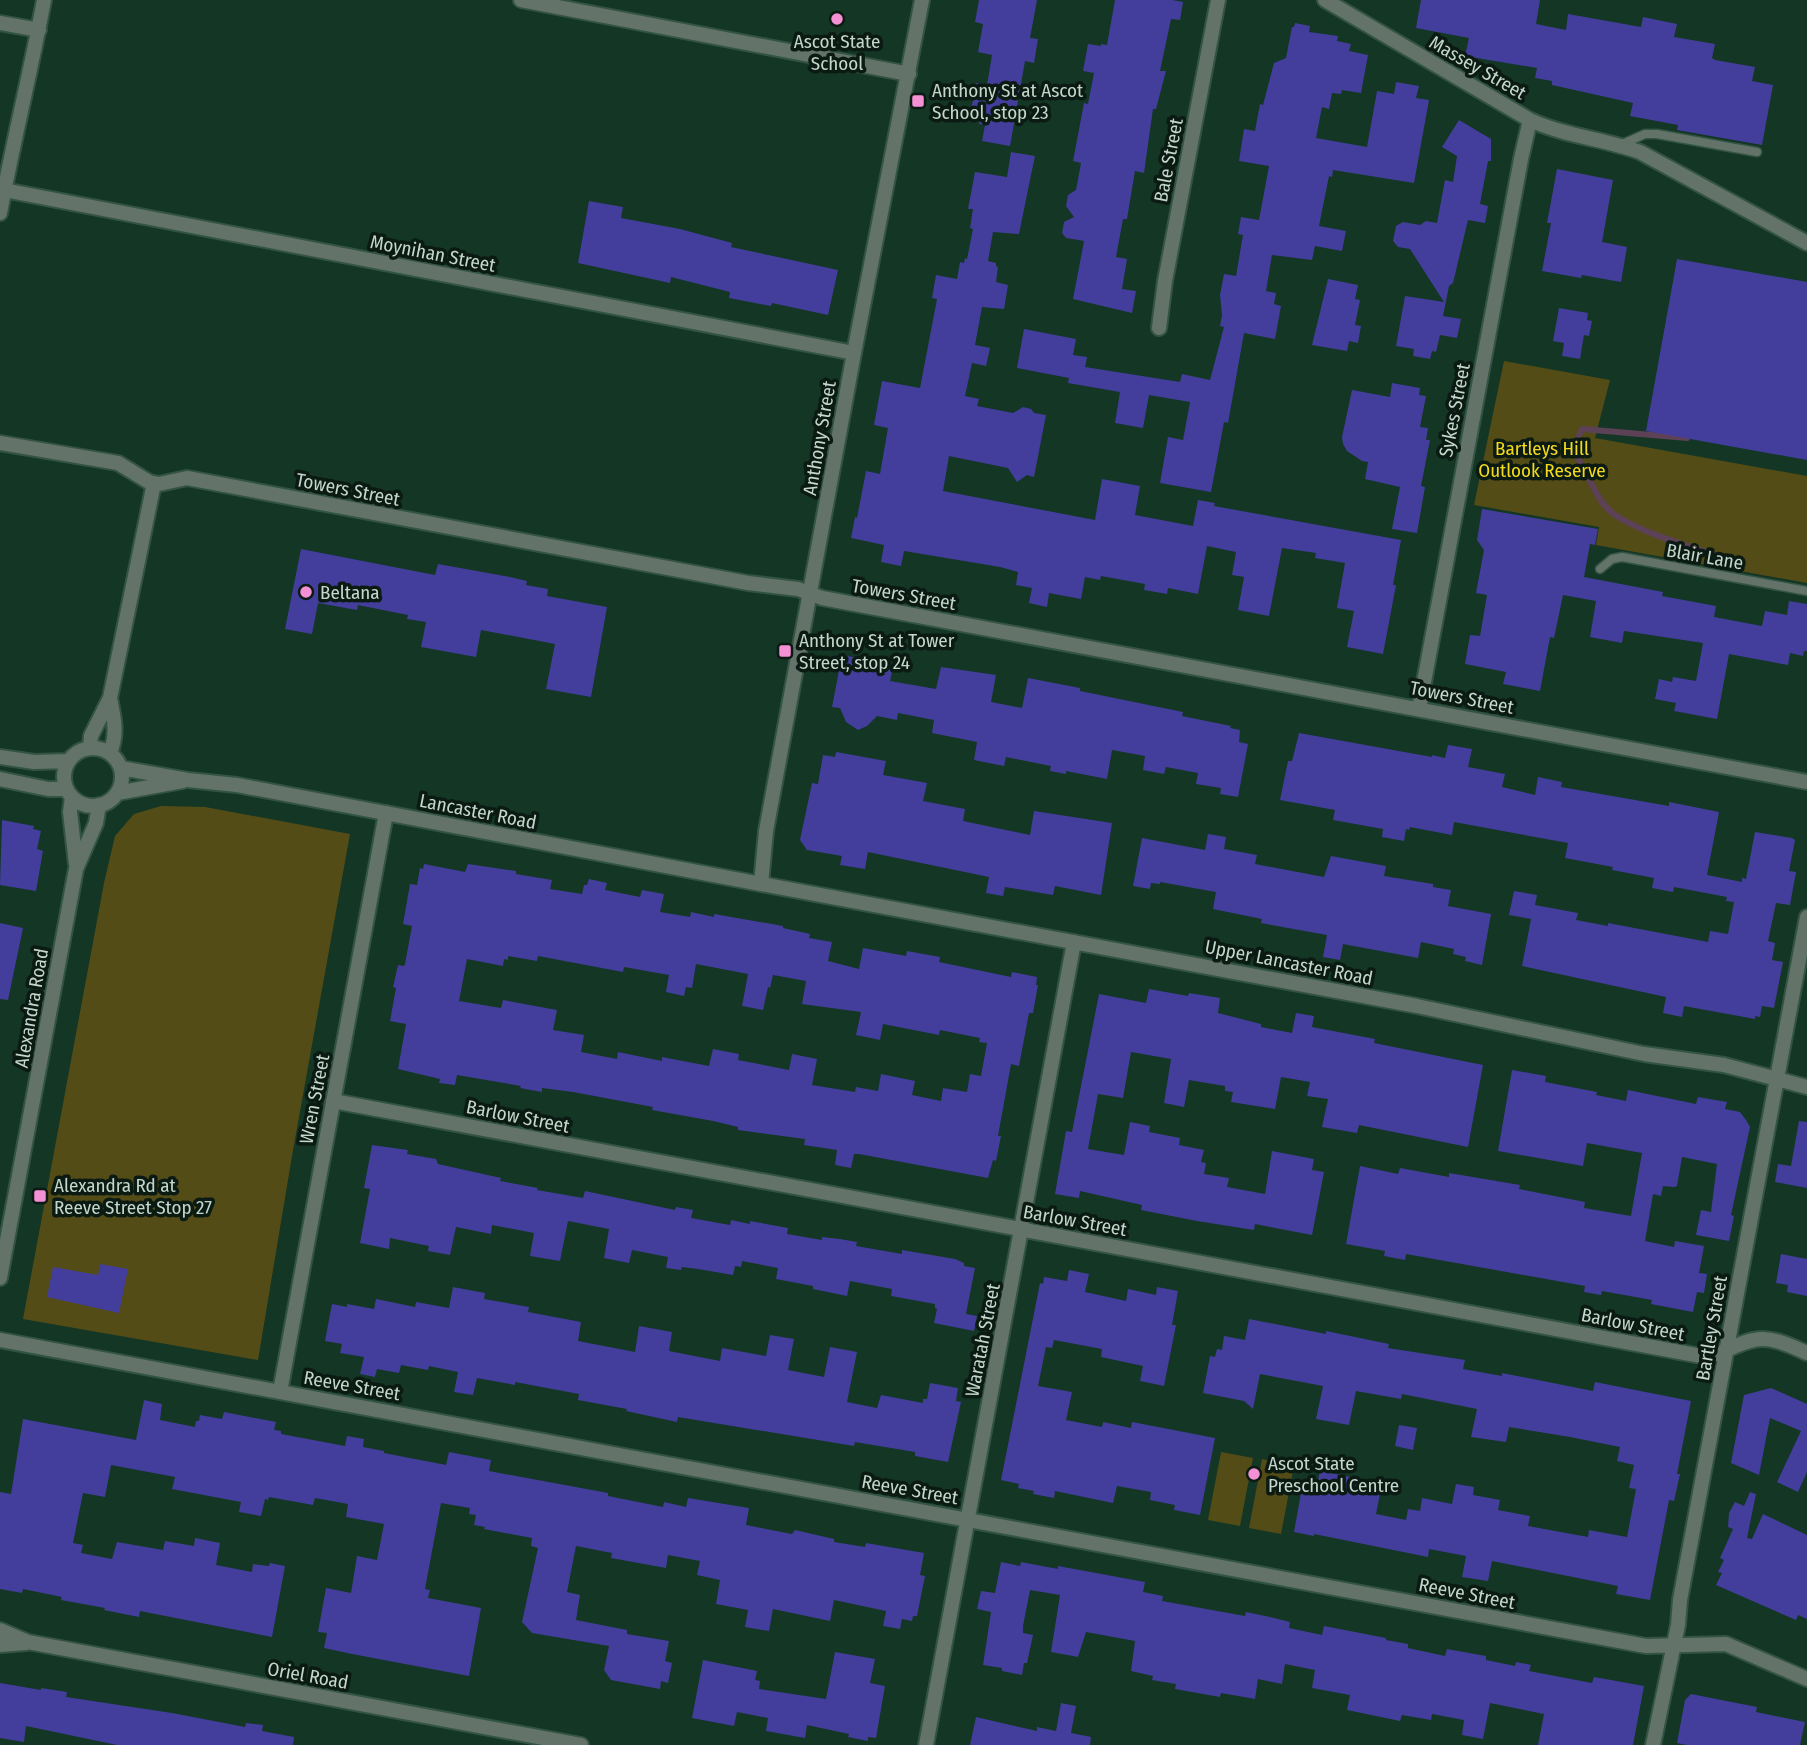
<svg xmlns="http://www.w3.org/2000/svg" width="1807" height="1745" viewBox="0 0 1807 1745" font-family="'Fira Sans Condensed',sans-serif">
<rect width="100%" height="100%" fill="#133625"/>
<path fill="#544c16" d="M1504,361L1610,380L1595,438L1807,476V583L1596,545L1599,527L1474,505Z
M161,806L205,807L350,834L292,1156L258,1360L23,1319L104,883L115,836L134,814Z
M1221,1452L1253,1458L1240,1526L1208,1520Z
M1262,1459L1294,1466L1281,1534L1249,1528Z"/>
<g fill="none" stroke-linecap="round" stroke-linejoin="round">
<path stroke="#5d4157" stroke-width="6" d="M1687,438L1582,429C1571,451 1575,453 1586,473C1593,486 1598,500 1609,510C1631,531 1708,552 1740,563"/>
</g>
<path fill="#433e9c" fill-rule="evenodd" d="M979,0H1037L1030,38L1038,39L1034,63L1025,61L1010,146L982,141L985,125L979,124L981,113L971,111L976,83L987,85L992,55L978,52L983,24L975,22Z
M1115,0H1172L1183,2L1180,20L1171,19L1160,71H1166L1156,109H1153L1144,173L1135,171L1127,219H1123L1116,257L1127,259L1122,289L1136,291L1132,313L1073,299L1084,241L1066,238L1062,233L1064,222L1074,217L1066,206L1068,195L1076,190L1081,163L1073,161L1084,103L1088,104L1094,73L1083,71L1088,44L1101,46V44L1107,45Z
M1421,0H1540L1536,24L1566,30L1568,14L1641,27L1643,17L1677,24L1674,37L1715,44L1712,58L1715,60L1755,67L1752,81L1773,85L1762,145L1677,130L1678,125L1630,116L1633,103L1552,85V81L1535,78L1537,68L1465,56L1469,38L1416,28Z
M1295,23L1310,26L1309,32L1338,36L1337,41L1351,44L1349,51L1368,55L1361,93L1342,90L1341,94L1332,93L1329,109L1322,107L1316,138L1367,147L1377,91L1394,94L1396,82L1419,86L1416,98L1429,100L1414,183L1333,170L1332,177L1329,176L1319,226L1346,231L1342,251L1315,246L1312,260L1272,255L1266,291L1276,293L1274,304L1281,306L1275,339L1244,333L1228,423L1224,422L1211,492L1160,483L1168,437L1183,440L1190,402L1149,395L1143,428L1115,423L1120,392L1068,383L1069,378L1017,368L1024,329L1076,339L1073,355L1087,357L1085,367L1180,382L1182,374L1210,380L1224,327L1220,326L1222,315L1220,295L1224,274L1236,276L1243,235L1238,234L1241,217L1259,220L1269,166L1239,161L1244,129L1255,131L1260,104L1263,105L1274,63L1286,58L1292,27H1294Z
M1459,120L1491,139V161H1488L1480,204L1488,206L1485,223L1468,220L1453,283L1449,286L1443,316L1461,319L1457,338L1440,335L1436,352L1432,351L1430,359L1413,356L1414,349L1396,346L1405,296L1444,302L1410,249L1398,247L1393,241L1396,226L1403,222L1420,225L1426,221L1437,223L1445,180L1453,182L1457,156L1442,147Z
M1011,152L1035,156L1031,175L1019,234L993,232L988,261L996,263V266L998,267L996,282L1008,285L1004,309L982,307L975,345L990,348L986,366L972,363L965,396L979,399L977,406L1013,413L1023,407L1031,409L1034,413L1046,415L1034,477L1027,475L1017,482L1008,468L949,456L943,491L1095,520L1102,479L1140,486L1135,515L1193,526L1198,500L1215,503L1214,506L1401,540L1393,585H1396L1383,654L1347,647L1354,611L1337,608L1345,563L1315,558L1316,553L1282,548L1269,616L1238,610L1244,577L1232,575L1236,552L1207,546L1198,594L1168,588L1167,594L1144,590L1145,584L1101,576L1100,580L1085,577L1081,599L1049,593L1047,607L1029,603L1032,588L1016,585L1018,572L1000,567L904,551L901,566L881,562L884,545L851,538L855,517L857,518L866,471L880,474L888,428L874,425L882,381L920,388L937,299L932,298L936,275L957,279L960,262L964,263L965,258L967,259L973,229L970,228L973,209H968L975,172L1007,177Z
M1557,169L1613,180L1602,242L1627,247L1621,282L1582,275L1581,278L1542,271L1551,223H1547Z
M589,201L623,207L621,218L680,229L732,243L731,247L838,270L828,315L772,303L771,306L729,298L730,292L671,277L670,283L578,263Z
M1677,259L1807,282V460L1646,431Z
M1328,279L1358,285L1355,299L1360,300L1355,325L1361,326L1358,343L1349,341L1347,351L1312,345Z
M1559,308L1588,313L1587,320L1592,321L1589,336L1584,335L1580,359L1562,356L1564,343L1553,341Z
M1392,383L1420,388L1419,395L1426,396L1420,427L1428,428L1426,440H1430L1421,486L1425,487L1417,533L1392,529L1400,487L1365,479L1368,462L1362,461L1347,451L1343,444L1342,437L1352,390L1390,397Z
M1482,509L1598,529L1595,545L1590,544L1584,577L1663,592L1662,596L1716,606L1714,617L1762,626L1765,611L1787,615L1789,601L1807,604V651H1804L1803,656L1790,653L1788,665L1729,654L1717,719L1674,711L1676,703L1655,699L1659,679L1672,682L1673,677L1696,681L1703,643L1624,631L1622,643L1590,637L1596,601L1563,595L1554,638L1550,637L1540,691L1503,684L1506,672L1465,664L1470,635L1480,636L1487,595L1476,593L1484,550L1477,540Z
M301,549L435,575L438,564L510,577L527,581L526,585L548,589L547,596L607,607L591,697L546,689L555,644L481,630L476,657L421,647L426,622L407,619L408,615L358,605L357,610L318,603L312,634L285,629Z
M842,655L863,659L864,655L885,659L884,666L893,667L890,681L936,689L941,667L996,675L991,702L1022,708L1028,678L1080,688V691L1183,712L1182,716L1231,726L1230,728L1240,730L1239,742L1248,744L1238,797L1220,794L1221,788L1196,784L1198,773L1166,767L1164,774L1143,770L1145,756L1112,750L1107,779L1066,771V774L1050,771L1051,766L1006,757L1004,766L974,760L977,742L932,733L934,720L898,713L897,720L877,716L867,726L858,730L846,722L840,708L832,707Z
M1299,733L1432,757V755L1445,758L1448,745L1472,749L1468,767L1505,774L1502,787L1535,795L1538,777L1562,782L1561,787L1669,806V802L1719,812L1707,875L1742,882V878L1746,879L1755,832L1792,838L1795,840L1789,871L1796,872L1790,905L1776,903L1768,941L1775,943L1772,960L1783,962L1774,1008L1762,1006L1760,1017L1755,1016V1019L1684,1006L1682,1017L1663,1013L1666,997L1522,966L1531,919L1509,915L1514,891L1537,895L1535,905L1578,913L1576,920L1608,926V923L1708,942L1710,931L1728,934L1734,902L1726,901L1727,897L1674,887L1673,892L1652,888L1654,878L1612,870L1613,867L1565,858L1568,843L1454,822L1452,835L1410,827L1409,830L1406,829L1404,841L1382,837L1383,829L1333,820L1335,810L1280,800L1288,761H1292Z
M836,752L886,761L883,775L927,783L923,801L965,809L963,821L1030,835L1034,811L1112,823L1101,895L1055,886L1053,895L1005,887L1003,896L986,893L989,877L868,852L865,869L840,865L842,856L807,850L800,840L812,783L818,784L823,755L835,757Z
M2,820L34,826L33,829L41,831L37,849L43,851L36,891L0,885Z
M1208,834L1226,837L1224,849L1257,855L1255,864L1324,877L1331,856L1386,866L1384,876L1433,884V887L1451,890L1448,906L1491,914L1482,965L1465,961L1466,957L1453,954L1454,949L1421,942L1418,958L1343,944L1340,960L1323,957L1327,935L1261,923L1262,919L1213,909L1216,892L1160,882V884L1151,883L1150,889L1133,886L1142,838L1205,850Z
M424,864L465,872L468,864L516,871V874L552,880L550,889L582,894L584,885H587L589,879L607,883L605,890L640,897L642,890L664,894L660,912L690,917L691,912L714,917V914L783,926V928L810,934L809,938L832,942L828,961L859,969L863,948L906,956L907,951L940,957L939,962L1011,977L1012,972L1037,977L1036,985H1038L1033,1013H1029L1019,1066L1011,1064L998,1136H1001L996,1161L993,1160L988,1178L859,1154H854L851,1168L835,1165L837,1150L804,1145L805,1139L738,1130V1127L713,1121L652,1110L653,1107L573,1092L542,1088V1092L520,1088L521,1086L457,1075L455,1085L439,1083L440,1079L398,1069L406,1024L390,1021L396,988L393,987L398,965L404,966L405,964L412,926L403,924L410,884L417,885L420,868L423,869ZM508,956L537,961L538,956L623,972L624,967L669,975L666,992L684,996L686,987L692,988L696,964L748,974L742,1006L763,1010L768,987L770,988L773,975L806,981L802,1004L861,1012L856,1035L880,1040L883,1024L939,1035L940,1030L980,1038L979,1042L987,1043L981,1076L970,1074L967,1092L943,1088L941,1101L912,1095L915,1081L881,1074L878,1091L856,1087L855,1092L812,1085L817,1059L792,1054L789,1070L738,1060L739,1054L713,1049L709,1066L662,1057V1061L618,1052L617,1059L581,1052L584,1035L553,1030L557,1010L503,1000L501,1008L459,1001L467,959L503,966L504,959L508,960Z
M0,923L23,928L8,1000L0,999Z
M1149,989L1188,996L1189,993L1220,998L1218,1013L1261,1024V1027L1292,1033L1296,1013L1314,1016L1312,1027L1375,1039L1374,1043L1483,1065L1468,1147L1359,1125L1357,1133L1322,1127L1328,1099L1307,1096L1310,1082L1281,1077L1275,1109L1231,1102L1233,1092L1225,1091V1086L1189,1080L1184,1107L1164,1103L1171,1059L1131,1052L1123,1098L1098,1094L1088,1149L1124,1155L1130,1122L1150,1126L1149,1132L1180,1138L1179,1145L1204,1150L1201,1162L1206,1163L1204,1174L1229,1178L1227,1187L1265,1194L1272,1151L1314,1159L1312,1170L1324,1172L1312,1235L1255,1224L1254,1230L1197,1221L1141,1210L1142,1205L1080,1191L1079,1198L1055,1194L1066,1131L1072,1132L1099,994L1146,1003Z
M1512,1070L1546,1076L1545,1082L1597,1092L1596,1095L1626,1101L1628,1090L1696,1104L1698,1097L1727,1102L1725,1109L1740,1112L1746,1120L1750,1127L1731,1215L1734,1216L1729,1241L1696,1235L1701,1210L1711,1212L1717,1164L1682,1157L1677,1186L1674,1187L1663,1186L1661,1196L1653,1194L1645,1241L1674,1247L1675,1241L1704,1246L1699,1273L1707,1274L1704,1293L1697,1292L1693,1312L1651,1304L1652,1300L1602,1291L1601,1295L1584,1292L1585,1286L1406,1254L1405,1260L1384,1256L1385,1251L1346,1244L1360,1166L1398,1174L1400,1168L1449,1177V1173L1520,1185L1519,1189L1585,1202L1584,1208L1631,1216L1642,1153L1587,1143L1583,1166L1498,1151Z
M1799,1121L1807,1122V1188L1775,1182L1778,1164L1791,1166Z
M372,1145L408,1150L407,1154L436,1159L438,1164L501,1178L500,1181L538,1188L537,1190L583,1198L585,1191L675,1210L676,1207L693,1210L691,1218L730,1225L731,1220L750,1224V1221L788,1228L787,1234L822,1240V1237L840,1239L857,1242L856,1246L902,1254V1250L955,1259L964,1263V1266L975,1268L966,1314L977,1316L974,1331L934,1323L937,1309L935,1308V1304L891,1296L892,1289L850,1281L847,1296L813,1289V1286L776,1279L778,1268L742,1261L741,1267L735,1266L733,1275L698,1269L682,1267L681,1270L666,1268L668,1257L632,1250L629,1263L604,1258L609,1229L568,1221L560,1261L530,1256L534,1233L492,1225L491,1234L456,1227L450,1255L428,1251L429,1246L390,1238L389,1249L360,1243L370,1189L364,1188Z
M1781,1254L1807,1259V1296L1787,1292L1788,1285L1776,1283Z
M100,1264L128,1269L119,1313L47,1297L53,1267L98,1275Z
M1069,1270L1089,1274L1085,1292L1126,1301L1128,1289L1156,1295L1157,1287L1178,1291L1172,1325H1176L1164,1386L1140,1381L1143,1366L1101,1357L1102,1349L1054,1340L1052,1348L1046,1347L1038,1386L1072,1392L1066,1420L1102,1427L1103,1422L1131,1428L1132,1422L1215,1438L1200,1515L1174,1510L1175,1505L1150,1500L1151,1492L1117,1486L1113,1503L1055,1491L1054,1498L1033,1494L1034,1491L1018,1488L1019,1484L1001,1480L1040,1283L1043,1284L1044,1277L1067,1281Z
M453,1287L485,1293L484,1299L529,1307L528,1312L581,1322L578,1341L635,1352L639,1326L672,1332L669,1351L720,1361L722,1348L766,1356L770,1335L794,1339L788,1370L824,1377L830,1347L857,1352L847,1402L877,1408L881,1395L923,1403V1399H927L930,1383L958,1388L956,1401L961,1402L948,1462L915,1456V1452L855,1442L854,1446L678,1417L677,1422L626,1411L627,1409L578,1400L579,1394L515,1382V1385L477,1378L473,1395L454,1392L458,1372L429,1366L428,1370L401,1365L399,1373L377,1369L375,1377L360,1374L364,1357L340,1353L342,1344L325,1341L332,1304L347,1307V1304L374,1309L376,1299L415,1307L416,1302L449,1308Z
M1249,1319L1326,1334V1331L1389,1344L1388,1348L1465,1360L1463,1369L1502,1376V1373L1593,1391L1595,1382L1691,1401L1677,1474H1680L1674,1501L1669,1500L1650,1600L1616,1594L1618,1586L1492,1561L1488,1581L1462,1577L1466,1556L1429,1549L1428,1557L1314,1534V1536L1294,1532L1303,1482L1317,1485L1320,1471L1376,1482L1374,1493L1380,1494L1376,1514L1406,1520L1408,1509L1420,1511L1422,1498L1452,1504L1456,1484L1474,1487L1473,1495L1500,1500L1498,1510L1530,1516L1528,1526L1588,1537L1589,1530L1627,1537L1636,1489L1629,1488L1634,1465L1617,1461L1620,1447L1570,1437L1509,1427L1506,1442L1471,1437L1477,1409L1402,1394L1401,1399L1356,1391L1349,1425L1316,1419L1323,1386L1260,1374L1253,1409L1244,1401L1203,1393L1210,1356L1215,1357L1217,1349L1222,1350L1224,1336L1245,1340Z
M1771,1388L1807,1404V1472L1798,1492L1777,1482L1801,1431L1770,1418L1759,1475L1731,1463L1744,1395Z
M144,1400L162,1404L160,1420L195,1427L196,1421H199L200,1415L222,1419L224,1412L276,1422L274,1430L281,1431V1434L345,1446L347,1436L364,1439L363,1447L384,1451V1453L446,1465L449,1452L491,1460L489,1471L608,1493V1496L663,1507L664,1502L686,1507L688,1498L749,1508L746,1525L792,1534L795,1530L834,1539V1542L865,1547L866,1543L924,1553L920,1575L925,1576L917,1616H913L912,1621L902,1619L900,1629L883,1626L886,1611L834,1600L830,1621L773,1609L769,1631L745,1627L748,1610L716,1604L720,1580L697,1575L700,1561L668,1555L666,1568L611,1558L612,1553L576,1546L567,1592L580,1595L576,1620L627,1630V1634L669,1641L665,1661L672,1663L668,1683L661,1681L660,1689L611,1680L604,1670L609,1646L532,1633L522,1622L538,1548L531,1546L532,1538L484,1529L485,1527L474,1525L476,1515L469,1514L470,1508L441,1503L425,1589L430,1590L428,1598L481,1608L469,1676L352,1654L324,1648L327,1633L318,1632L326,1588L351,1593L357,1556L377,1560L384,1524L346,1517L348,1504L315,1498L313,1505L269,1497L268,1500L265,1499L261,1516L239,1512L241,1502L172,1489L175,1477L111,1465L105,1497L83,1493L73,1543L83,1545L81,1553L112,1559L117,1542L163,1550L165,1541L194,1546L195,1538L220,1543L216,1565L252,1572L253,1564L269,1566L270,1563L285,1566L272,1637L140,1611L139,1617L104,1610L105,1608L61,1600L62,1597L23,1589L22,1593L0,1589V1492L11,1494L23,1419L136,1440Z
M1399,1425L1417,1428L1413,1450L1395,1446Z
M1750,1492L1756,1494L1747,1538L1752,1539L1763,1514L1807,1535V1619L1798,1615L1796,1620L1716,1585L1722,1573L1718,1572L1724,1560L1720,1558L1733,1529L1728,1527L1729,1513L1735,1502L1744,1506Z
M1001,1562L1020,1566L1021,1562L1058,1569V1566L1145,1582L1143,1592L1163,1596L1162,1601L1245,1616L1246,1612L1270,1617L1290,1622L1289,1628L1322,1635L1324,1626L1386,1638V1640L1408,1644V1648L1445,1656L1447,1649L1486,1656V1660L1515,1666L1516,1662L1531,1665L1529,1671L1592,1683L1594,1677L1644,1686L1633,1745H1538L1544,1714L1490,1703L1483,1739L1462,1735L1464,1720L1432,1714L1431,1720L1402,1715L1400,1721L1347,1710L1350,1695L1312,1688L1315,1670L1285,1664L1282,1684L1258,1679L1255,1699L1221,1693L1220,1697L1175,1689L1176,1684L1152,1680L1153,1676L1131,1671L1135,1641L1086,1632L1078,1657L1051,1652L1060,1595L1030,1590L1023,1626V1633L1033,1635L1027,1663H1024L1022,1675L1002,1671V1668L983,1665L991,1612L977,1609L981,1591L995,1593Z
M835,1652L875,1659L870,1683L885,1686L876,1738L868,1737V1741L848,1737L849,1734L807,1725L805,1738L766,1731L768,1718L737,1712L734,1726L692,1718L703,1660L757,1671L755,1680L760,1681L759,1689L826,1699Z
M0,1683L41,1690V1688L67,1692L66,1697L172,1713L245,1727L246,1723L263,1725L262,1731L294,1737L293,1745H117L26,1726L24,1742L0,1738Z
M1691,1694L1757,1707L1756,1712L1805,1722L1800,1745H1687L1677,1743L1685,1700Z
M1061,1703L1076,1706L1071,1733L1091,1737L1090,1745H970L976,1717L1037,1731V1727L1056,1731Z"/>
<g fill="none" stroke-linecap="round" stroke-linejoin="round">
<g stroke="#335343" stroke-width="11">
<path id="service" d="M1620,145L1645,134H1657L1757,152
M1600,569L1612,559L1622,557L1807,591"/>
</g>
<g stroke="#335343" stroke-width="18">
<path id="minor" d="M521,0L909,74
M1325,0L1530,120C1565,136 1604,139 1640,152L1807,243
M0,23L39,30
M4,190L854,353
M0,213C13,142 31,71 44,0
M1159,328L1165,281L1218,0
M0,443L118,463L149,482L159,484L187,478L748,583L798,589L822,598L1807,782
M110,698C114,718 118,734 110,753
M1419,709L1521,159L1530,120
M90,748L91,736L110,698L154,483
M761,884L1417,1006L1644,1054L1724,1065L1807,1087
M333,1101L1701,1356C1721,1357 1735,1343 1754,1340C1772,1336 1791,1346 1807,1353
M0,1340L1646,1646L1726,1644L1807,1679
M280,1392L386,813
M926,1745L1074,942
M1653,1745L1678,1625L1680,1600L1807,917"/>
</g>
<g stroke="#335343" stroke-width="18">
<path id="tertiary" d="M64 777a29 29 0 1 1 58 0a29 29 0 1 1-58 0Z
M0,757L34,762L68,761
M121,768L188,780L237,785L761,884L766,831L854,353L922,0
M0,779L48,789H66
M117,793L183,781
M72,797L70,812L76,864
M0,1278L76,869L96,823L99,805
M0,1630L28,1642L581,1745
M0,1645L26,1643"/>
</g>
<use href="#service" stroke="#64736a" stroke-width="8"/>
<use href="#minor" stroke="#64736a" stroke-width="14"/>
<use href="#tertiary" stroke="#64736a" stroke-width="14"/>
</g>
<g fill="#f491d4" stroke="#0b1a12" stroke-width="2.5">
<circle cx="837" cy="19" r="7"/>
<rect x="911" y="94" width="14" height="14" rx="3.5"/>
<circle cx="306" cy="592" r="7"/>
<rect x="778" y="644" width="14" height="14" rx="3.5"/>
<rect x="33" y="1189" width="14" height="14" rx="3.5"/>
<circle cx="1254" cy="1474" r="7"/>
</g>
<g text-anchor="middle" stroke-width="7" stroke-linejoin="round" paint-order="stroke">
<g font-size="19" fill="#c4d7cc" stroke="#0b1a12" text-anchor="start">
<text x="837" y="48" text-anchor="middle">Ascot State<tspan x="837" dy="22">School</tspan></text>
<text x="932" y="97">Anthony St at Ascot<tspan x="932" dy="22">School, stop 23</tspan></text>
<text x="320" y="599">Beltana</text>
<text x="799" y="647">Anthony St at Tower<tspan x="799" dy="22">Street, stop 24</tspan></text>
<text x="54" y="1192">Alexandra Rd at<tspan x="54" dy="22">Reeve Street Stop 27</tspan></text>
<text x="1268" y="1470">Ascot State<tspan x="1268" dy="22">Preschool Centre</tspan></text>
</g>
<g font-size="19" fill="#c4d7cc" stroke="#0b1a12">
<text transform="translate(1478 67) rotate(30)" y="7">Massey Street</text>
<text transform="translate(1168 160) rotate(-79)" y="7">Bale Street</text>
<text transform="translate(433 253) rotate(11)" y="7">Moynihan Street</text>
<text transform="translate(1454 410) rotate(-79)" y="7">Sykes Street</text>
<text transform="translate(819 438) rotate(-80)" y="7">Anthony Street</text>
<text transform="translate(348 489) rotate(11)" y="7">Towers Street</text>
<text transform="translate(1705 556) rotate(10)" y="7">Blair Lane</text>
<text transform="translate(904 594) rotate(10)" y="7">Towers Street</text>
<text transform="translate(1462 697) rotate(11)" y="7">Towers Street</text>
<text transform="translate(478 811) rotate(11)" y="7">Lancaster Road</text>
<text transform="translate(1289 962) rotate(11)" y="7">Upper Lancaster Road</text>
<text transform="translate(31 1008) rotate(-80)" y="7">Alexandra Road</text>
<text transform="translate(314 1099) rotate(-79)" y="7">Wren Street</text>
<text transform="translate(518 1116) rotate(11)" y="7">Barlow Street</text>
<text transform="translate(1075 1220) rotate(10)" y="7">Barlow Street</text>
<text transform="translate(1633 1324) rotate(11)" y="7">Barlow Street</text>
<text transform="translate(1711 1328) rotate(-80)" y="7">Bartley Street</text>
<text transform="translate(982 1340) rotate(-79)" y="7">Waratah Street</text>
<text transform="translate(352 1385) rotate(10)" y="7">Reeve Street</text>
<text transform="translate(910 1489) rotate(10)" y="7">Reeve Street</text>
<text transform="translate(1467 1593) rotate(11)" y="7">Reeve Street</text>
<text transform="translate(308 1675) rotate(10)" y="7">Oriel Road</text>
</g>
<g font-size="19" fill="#f4da1f" stroke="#0b1a12">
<text x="1542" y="455">Bartleys Hill<tspan x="1542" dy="22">Outlook Reserve</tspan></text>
</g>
</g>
</svg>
